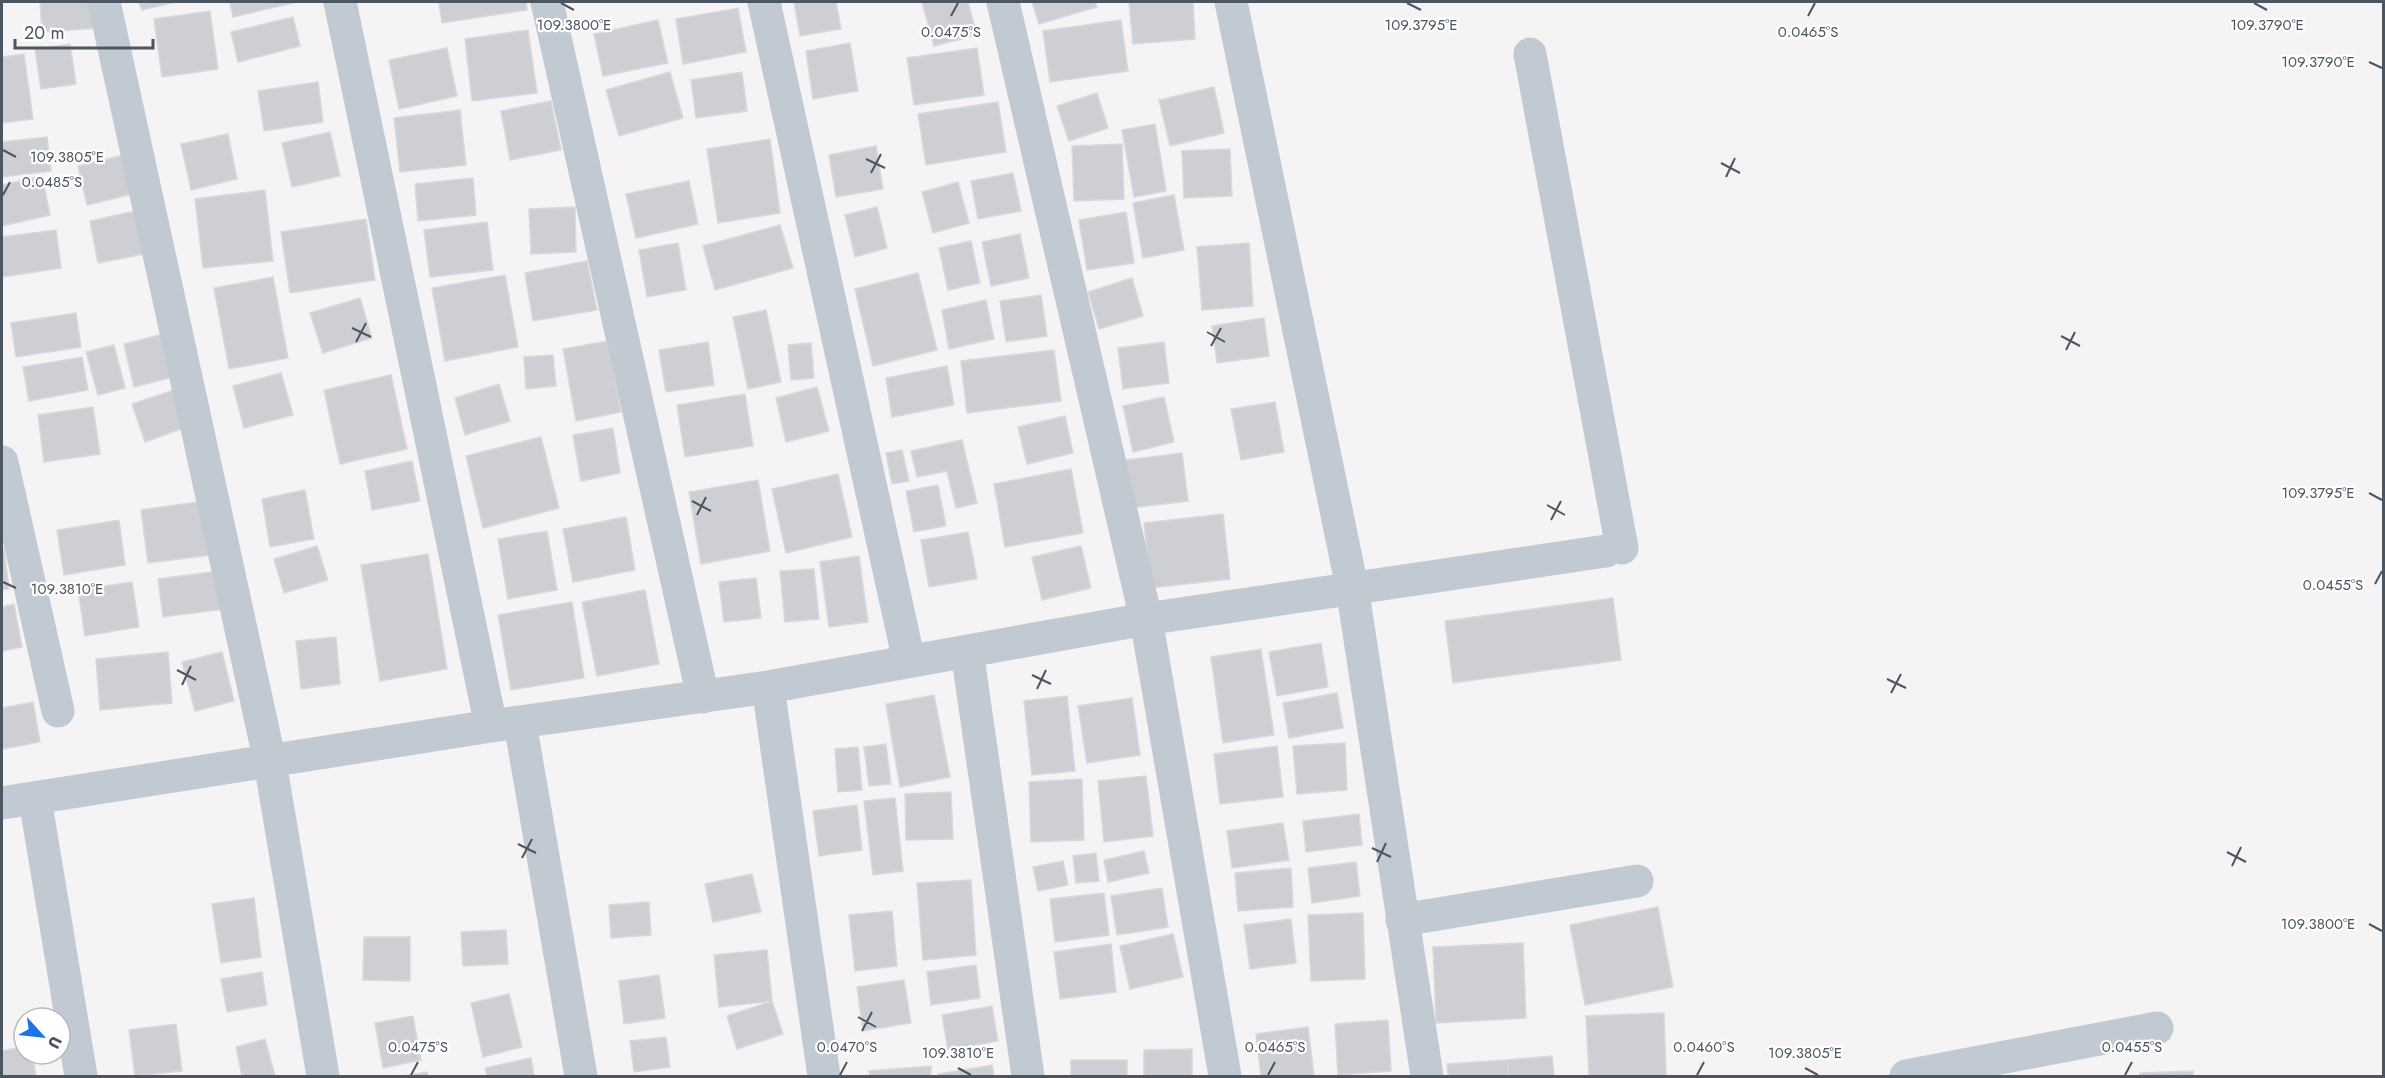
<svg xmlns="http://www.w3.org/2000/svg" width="2385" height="1078" viewBox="0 0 2385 1078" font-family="Jost,sans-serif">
<rect width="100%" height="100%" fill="#f5f3f3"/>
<path fill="#cdcfd5" stroke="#d7d9de" stroke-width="1.5" d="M40,2H98L99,28L42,32Z
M139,2H176L142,10Z
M230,2H292L293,3L233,17Z
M439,2H526L527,10L442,23Z
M794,2H836L841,29L800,36Z
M922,2H968L977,35L934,46Z
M1032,2H1095L1097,7L1039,24Z
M1129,2H1193L1195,39L1133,44Z
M738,8L746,52L683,64L676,19Z
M210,11L218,69L162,77L154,19Z
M293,17L300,46L238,62L231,32Z
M658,20L668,63L603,76L594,34Z
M1121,20L1128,71L1050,82L1043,31Z
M528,30L537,93L472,101L465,39Z
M850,43L858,91L813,99L806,51Z
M70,44L76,84L41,89L35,49Z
M447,48L457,96L399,109L389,60Z
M977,48L984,95L914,105L907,58Z
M24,54L33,119L2,123V57Z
M670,72L683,118L619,136L606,90Z
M742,72L747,111L696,118L691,80Z
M318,82L323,122L264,131L258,91Z
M1214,87L1224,133L1170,146L1159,100Z
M1097,93L1108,128L1069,141L1057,106Z
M551,101L561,150L510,160L501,111Z
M998,102L1006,152L926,165L918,114Z
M460,110L466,165L400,172L394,118Z
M1155,124L1166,191L1134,197L1122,130Z
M330,132L340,176L292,187L282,143Z
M228,134L237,179L191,190L181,144Z
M47,137L51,171L2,177V142Z
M770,139L780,213L718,223L707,149Z
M1122,144L1124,199L1074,201L1072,146Z
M876,146L883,189L836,197L829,155Z
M1230,149L1232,196L1184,198L1182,151Z
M124,155L133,194L87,205L78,166Z
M1013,173L1021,211L978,219L971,181Z
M42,176L50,215L2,226V185Z
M473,178L476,215L418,221L415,184Z
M689,181L698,224L636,238L626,194Z
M958,182L969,223L933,233L922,192Z
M265,190L273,261L203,268L195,199Z
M1174,195L1184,250L1143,258L1133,203Z
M575,207L576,252L531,254L529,209Z
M877,207L887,248L855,257L845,215Z
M140,210L149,253L98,263L90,221Z
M1126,212L1134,263L1087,270L1079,220Z
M366,219L375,280L290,293L281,232Z
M487,222L493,270L430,277L424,230Z
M780,225L793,268L715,290L703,246Z
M56,230L61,268L2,277V237Z
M1020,234L1029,278L991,286L982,242Z
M971,241L980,283L948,290L939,248Z
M678,243L686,290L647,297L639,250Z
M1249,243L1253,306L1202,310L1197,247Z
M587,261L597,310L533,321L525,273Z
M918,273L937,350L873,366L855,289Z
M505,275L518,347L445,361L432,288Z
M273,277L288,358L229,369L214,288Z
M1132,278L1143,316L1099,329L1088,292Z
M1041,295L1047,336L1006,342L1000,301Z
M360,298L372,338L323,353L310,313Z
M986,300L994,339L949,349L942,310Z
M766,310L781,382L748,389L733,317Z
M76,313L81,347L16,357L11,323Z
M1264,318L1269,356L1217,363L1212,326Z
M171,332L181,375L134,387L124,344Z
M607,341L621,412L576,421L563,349Z
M708,342L714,385L666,392L659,350Z
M1164,342L1169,383L1123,389L1118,348Z
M811,343L814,378L791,380L788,345Z
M114,345L125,388L98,395L86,352Z
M1054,350L1061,401L967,413L961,361Z
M553,355L556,386L526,389L524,357Z
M82,357L88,390L29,401L23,367Z
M947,366L954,405L892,417L886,378Z
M281,373L293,415L244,428L233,386Z
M391,375L407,449L340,464L324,390Z
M499,384L510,421L465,435L455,398Z
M817,387L829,431L786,442L776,398Z
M177,389L189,426L145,442L132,404Z
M745,394L753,446L685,457L677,405Z
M1164,397L1174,442L1133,452L1123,406Z
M1275,402L1284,452L1241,460L1231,409Z
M93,407L100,454L44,462L38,415Z
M1065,416L1073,453L1027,464L1018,427Z
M613,428L620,473L581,481L573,435Z
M541,437L559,508L483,528L466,456Z
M962,440L977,503L956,508L947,471L917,477L911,451Z
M902,450L909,481L892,484L886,453Z
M1182,453L1188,501L1131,508L1126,460Z
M412,461L420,501L372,510L365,471Z
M1071,469L1083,533L1005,547L994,484Z
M838,474L852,537L786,553L772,489Z
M758,480L770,551L701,564L689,492Z
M938,485L946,526L914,532L906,491Z
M305,490L314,539L270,547L262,499Z
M212,500L219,554L148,563L141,510Z
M1223,514L1230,579L1151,588L1144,523Z
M626,517L635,570L573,582L563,529Z
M119,520L125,565L64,575L57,530Z
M547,531L557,590L508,599L498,539Z
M968,532L977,579L929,587L921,540Z
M317,546L328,580L284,593L274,559Z
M1081,546L1091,588L1042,600L1032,557Z
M4,549L9,589L2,590V550Z
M428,554L447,669L380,681L361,565Z
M859,556L868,622L829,627L820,562Z
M814,569L819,619L785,622L780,571Z
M219,571L224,609L163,617L158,579Z
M756,578L761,618L724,622L719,582Z
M132,582L139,627L85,636L78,590Z
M645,590L659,664L597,676L582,602Z
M1613,598L1621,660L1453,683L1445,621Z
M572,602L584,678L511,690L498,615Z
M14,604L22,647L2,651V607Z
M336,637L340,684L301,689L296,641Z
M1321,643L1328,687L1277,696L1269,652Z
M1261,649L1274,735L1223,743L1211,657Z
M168,652L172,703L100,710L96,659Z
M222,652L234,701L195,711L182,662Z
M1337,693L1343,728L1289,738L1283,703Z
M934,695L950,777L900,787L886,704Z
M1067,696L1075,771L1032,775L1024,701Z
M1132,698L1140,755L1087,763L1078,706Z
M33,702L40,742L2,749V708Z
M1345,743L1347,790L1297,794L1293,746Z
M886,744L891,784L869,786L864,747Z
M1277,746L1283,797L1220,804L1214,754Z
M858,747L862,790L838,792L835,749Z
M1146,776L1153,836L1104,842L1098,781Z
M1082,779L1084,840L1031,842L1029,782Z
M951,792L953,839L906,840L905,794Z
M895,798L903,871L873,875L864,801Z
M857,805L862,850L819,856L813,811Z
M1359,814L1362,845L1306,852L1303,821Z
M1283,823L1289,860L1232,868L1227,831Z
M1144,851L1149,873L1108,882L1104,860Z
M1096,853L1099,881L1076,883L1073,856Z
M1063,861L1068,885L1038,891L1033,867Z
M1356,862L1360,896L1312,903L1308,868Z
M1291,868L1293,907L1238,911L1235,873Z
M752,874L761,912L713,922L705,884Z
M971,880L976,955L923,960L917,883Z
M1162,888L1168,927L1117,935L1111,896Z
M1104,893L1109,935L1055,942L1050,899Z
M254,898L261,957L221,963L212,904Z
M649,902L651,935L611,938L609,905Z
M1658,907L1673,987L1585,1005L1570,925Z
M892,911L897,966L855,971L849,915Z
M1363,913L1365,979L1311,981L1308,915Z
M1291,919L1296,963L1250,969L1244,925Z
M506,930L508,964L463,966L461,932Z
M1173,934L1183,977L1130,989L1120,946Z
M364,937H410V981L363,980Z
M1523,943L1526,1018L1436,1023L1433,947Z
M1111,944L1116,992L1060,999L1054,952Z
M767,950L772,1001L719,1007L714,955Z
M976,965L980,998L931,1005L927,972Z
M262,972L267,1005L227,1012L221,979Z
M659,975L665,1018L624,1024L619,981Z
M904,980L911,1023L863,1031L857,987Z
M509,994L522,1047L483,1057L471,1003Z
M772,1001L783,1034L737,1049L727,1016Z
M992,1006L998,1041L948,1050L942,1015Z
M1664,1013L1666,1076H1589L1586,1016Z
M413,1016L421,1060L383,1068L375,1023Z
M1388,1020L1391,1071L1338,1075L1335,1024Z
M176,1024L182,1071L135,1076L129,1030Z
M1308,1027L1314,1076H1261L1256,1034Z
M666,1037L670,1067L634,1072L630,1041Z
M265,1039L275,1076H242L236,1047Z
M24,1047V1054H32L36,1076H2V1051Z
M1192,1049V1076H1144V1050Z
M1552,1056L1554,1076H1508L1507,1060Z
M531,1058L534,1076H487L485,1068Z
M1071,1060H1127V1076H1071Z
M1507,1060L1508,1076H1448L1447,1064Z
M992,1065L994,1076H939L938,1074Z
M931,1066V1076H870L869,1071Z
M2193,1071V1076H2140V1073Z
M427,1072L428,1076H403Z"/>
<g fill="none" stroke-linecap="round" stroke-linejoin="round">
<path stroke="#c1cad2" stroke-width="33" d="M104,2L270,762L323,1076
M340,2L491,726
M547,2L703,697
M764,2L909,661
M1003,2L1146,619L1225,1076
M1231,2L1352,587L1427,1076
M1530,54L1622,548
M2,462L58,711
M967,651L1028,1076
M768,687L824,1076
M520,723L581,1076
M35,799L81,1076
M2,803L491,726L768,687L1146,619L1606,551
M1402,920L1637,881
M1906,1076L2157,1028"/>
</g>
<path fill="none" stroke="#4a5661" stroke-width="2" d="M561,3L574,10M1407,3L1421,10M2254,3L2267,10M951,16L958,3M1808,16L1815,3M2369,62L2382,68M3,150L16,157M866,159L885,168M1721,163L1740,173M871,173L881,154M1726,177L1735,158M3,195L10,182M352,328L371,337M1207,332L1225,342M2061,336L2080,346M356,342L366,323M1211,346L1221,328M2066,350L2075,332M2369,493L2382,500M692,501L711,511M1547,505L1565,515M697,515L706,497M1551,520L1561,501M3,582L16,588M2375,584L2382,571M177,670L196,680M1032,675L1051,684M1887,679L1906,688M182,685L191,666M1037,689L1046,670M1891,693L1901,674M518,844L536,853M1372,848L1391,857M2227,852L2246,862M522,858L532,839M1377,862L1386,843M2232,866L2241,847M2369,924L2382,931M858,1017L876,1027M862,1031L872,1012M958,1068L971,1075M1805,1068L1818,1075M411,1075L418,1062M840,1075L847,1062M1268,1075L1275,1062M1697,1075L1704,1062M2125,1075L2132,1062"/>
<g font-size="15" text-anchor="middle" fill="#4a5661" stroke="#fff" stroke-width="4.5" stroke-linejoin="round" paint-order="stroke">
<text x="2267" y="30">109.3790°E</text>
<text x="574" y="30">109.3800°E</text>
<text x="1421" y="30">109.3795°E</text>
<text x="951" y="37">0.0475°S</text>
<text x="1808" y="37">0.0465°S</text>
<text x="2318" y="67">109.3790°E</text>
<text x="67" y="162">109.3805°E</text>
<text x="52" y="187">0.0485°S</text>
<text x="2318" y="498">109.3795°E</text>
<text x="2333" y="590">0.0455°S</text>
<text x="67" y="594">109.3810°E</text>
<text x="2318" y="929">109.3800°E</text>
<text x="418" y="1052">0.0475°S</text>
<text x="847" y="1052">0.0470°S</text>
<text x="1275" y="1052">0.0465°S</text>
<text x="1704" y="1052">0.0460°S</text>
<text x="2132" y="1052">0.0455°S</text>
<text x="958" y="1058">109.3810°E</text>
<text x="1805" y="1058">109.3805°E</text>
</g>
<rect width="2385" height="1078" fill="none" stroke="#4a5661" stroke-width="6"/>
<g transform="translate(42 1036) rotate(117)"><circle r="28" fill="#ffffff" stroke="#b7bbc0" stroke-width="1.5"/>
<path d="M0-4.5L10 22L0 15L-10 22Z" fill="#1a73e8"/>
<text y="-9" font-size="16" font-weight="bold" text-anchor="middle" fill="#4a5661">U</text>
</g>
<path d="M15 39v9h138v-9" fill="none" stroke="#4a5661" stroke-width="3"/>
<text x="24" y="39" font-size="18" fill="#4a5661" stroke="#ffffff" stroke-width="4.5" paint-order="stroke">20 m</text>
</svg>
